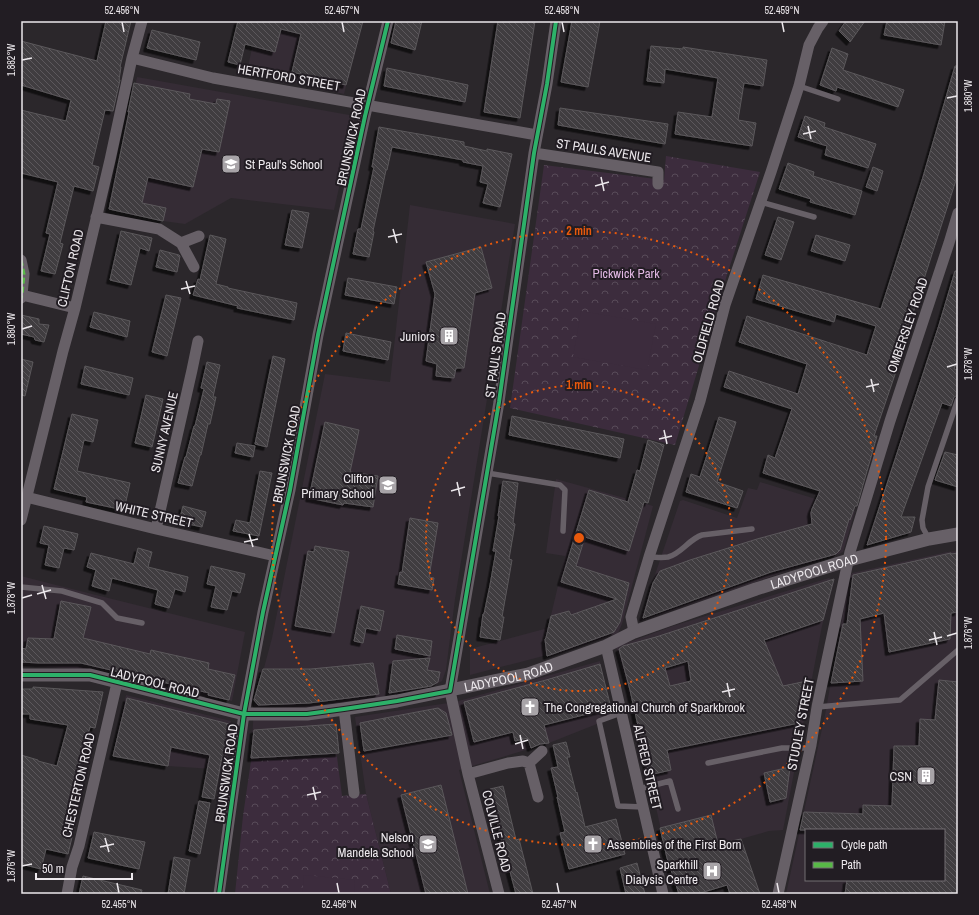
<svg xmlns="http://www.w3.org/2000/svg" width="979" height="915" viewBox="0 0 979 915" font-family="'Archivo Narrow',sans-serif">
<defs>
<pattern id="park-crowns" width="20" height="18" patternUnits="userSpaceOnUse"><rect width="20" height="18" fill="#3c2c3d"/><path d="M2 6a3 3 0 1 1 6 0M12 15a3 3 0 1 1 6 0" fill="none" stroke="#584b59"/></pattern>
<pattern id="building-back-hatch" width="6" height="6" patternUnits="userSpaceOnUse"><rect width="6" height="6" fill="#3f3c3f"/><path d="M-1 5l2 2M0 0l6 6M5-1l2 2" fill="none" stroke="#5b585b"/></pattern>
<filter id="shadow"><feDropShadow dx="-3.5" dy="3.5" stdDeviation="0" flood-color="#0009"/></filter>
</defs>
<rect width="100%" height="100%" fill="#2b272b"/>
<path fill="#352c35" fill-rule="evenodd" d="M258,21H363L344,94L247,71Z
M137,77L355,116L334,210L231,198L185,224L163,221L109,209Z
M410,205L515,224L455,599L446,670L442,681L428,689L346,703L332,705L337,757L251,761L254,705L272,638L325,374L390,382Z
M556,479L653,506L622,624L618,633L550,657L547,655L470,675V649L548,628L565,556L546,553Z
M760,482L855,511L843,552L839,554L822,559L639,622L680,501L683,500L737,518L748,488L757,490Z
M958,551V894H786L825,715L849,580L852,573L947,552ZM806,830H944V880H806Z
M21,576L56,585L245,632L232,701L208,697L121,676L89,670L21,665Z
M829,578L834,582L822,626L783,830L769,831L741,839L757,887L730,894L726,885L697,894H679L667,857L637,722L616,647L673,626Z
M600,661L612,718L549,743L459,770L490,894H391L366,794L355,717L455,702Z
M126,695L231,721L227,770L168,766L113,756Z"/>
<path fill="url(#park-crowns)" d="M666,156L760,172L717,306L675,445L510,408L544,165L664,180Z
M337,757L342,796L366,794L391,894H235L243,816L251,761Z"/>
<path fill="#3c2c3d" d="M581,311L656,324L647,370L573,357Z
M304,875L355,880L354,894H302Z"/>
<path fill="url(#building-back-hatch)" stroke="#5b585b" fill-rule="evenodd" filter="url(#shadow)" d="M106,21H131L120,67H121L119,80H120L113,111L105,110L92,165L99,167L93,191L74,186L60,243L63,244L55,274L41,271L50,234L46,233L58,182L21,173V110L66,121L71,100L21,85V41L97,61Z
M238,21H363L346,85L292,72L301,34L281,29L275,52L245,44L240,65L228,62Z
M396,21H422L415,50L391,43Z
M498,21H535L520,118L484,112Z
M572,21H600L588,87L561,82Z
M846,21H865L850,42L839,31Z
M887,21H945L941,45L884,35Z
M152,30L200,42L196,60L147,48Z
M651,46L683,49V47L767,60L763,86L744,83L738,120L756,123L752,146L675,134L678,112L712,117L718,78L665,69L664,83L647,81Z
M832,48L848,54L843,70L904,90L898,107L837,87L836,91L820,85Z
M955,66H958V174L900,353L902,354L874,436H877L857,506H855L850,520L849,519L840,550L836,554L771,572L643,618L653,583L660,571L690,560L757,539L812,524L811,513L812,509L820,491L763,473L768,455L775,458L792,409L724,387L729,371L798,394L807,364L739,342L747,316L867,355L876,326L836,314L834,322L756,299L763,275L881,309L923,177Z
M387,68L468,85L465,102L384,86Z
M134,83L190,94L189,99L216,104L217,99L230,101L219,152L202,149L193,187L148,177L142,203L166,208L163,221L109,209L129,112H128Z
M560,108L668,124L665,144L558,125Z
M805,116L825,123L824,127L876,144L868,168L825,155L827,146L798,137Z
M379,127L464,142V146L487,151V149L512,154L500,207L483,203L488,184L480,182L483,166L463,162V160L392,147L387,170H386L373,231L374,232L369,257L353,254L358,229H361L374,167H372Z
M788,163L814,172L813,176L862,191L855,215L810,202L811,199L779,189Z
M873,167L883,171L877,191L866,187Z
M292,210L309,213L302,248L285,245Z
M778,217L794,222L781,260L765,255Z
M121,231L152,238L149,251L140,248L131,285L110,280Z
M210,235L226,239L216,284L228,287V288L297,303L294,320L237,308L238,306L193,295L198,279L200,280Z
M816,235L850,245L845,261L811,251Z
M481,247L492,288L475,293L464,368H456L454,378L436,376L437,364L426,361L435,294L426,262Z
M160,250L179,255L180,256L177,272L156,267Z
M955,271H958V360L954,369L958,370V395L954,397L951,406L942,403L901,517H915L911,532L867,545L939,325Z
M348,278L397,287L394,304L345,295Z
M166,295L181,298L167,356L152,352Z
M94,312L130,321L127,337L90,327Z
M21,315L39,319V324L49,325L44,342L35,340L34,337L21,334Z
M346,333L391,342L388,360L343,351Z
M273,356L285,359L267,447L255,444Z
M21,359L33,362L25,396L21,395Z
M207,362L220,365L213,397H216L210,424H208L201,455H200L192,486L178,483L185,457H186L194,426H195L204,389L201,388Z
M85,366L133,378L129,395L81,384Z
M146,395L163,399L152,447L135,443Z
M72,414L98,420L93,442L84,440L77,471L130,483L124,510L86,502L87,497L54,489Z
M512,416L624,439L620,458L509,435Z
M719,417L736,422L717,482L743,491L737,508L686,492L691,474L700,477Z
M325,422L359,430L350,472L378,476L373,507L344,503L343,505L309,498Z
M648,440L664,445L648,503L644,502L629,551L585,537L576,566L629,583L620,622L614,632L547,656L545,639L546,638L551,616L569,611L571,615L617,599L561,582L589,490L628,502L637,470L640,471Z
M237,443L255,446L253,457L235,453Z
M945,452L958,455V487L935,480Z
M260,471L272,473L259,536L233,531L236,520L250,523Z
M503,481L518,483L513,523L515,524L509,559L512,560L502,617H504L500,640L480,637L483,614H484L490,585L496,551H493L499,516H498Z
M183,506L206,512L202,527L179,522Z
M410,518L438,523L429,577L434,578L432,590L398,584L400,572L402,573Z
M44,526L78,534L74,550L64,548L59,568L45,565L49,545L40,543Z
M315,546L349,552L334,633L295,626L308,551L314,552Z
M138,548L152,552L148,567L188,577L185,592L175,589L169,608L155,604L158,590L112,578L109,591L92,586L96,570L87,567L91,553L134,564Z
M951,553V554L958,553V612L951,613L950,639L889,652L884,613L860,619L863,681L831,683L843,624H847L853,575Z
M211,566L245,574L240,593L232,591L227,610L211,607L216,586L207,584Z
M834,579L823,620L764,640L783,686L807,681L799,723L667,750L671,770L649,775L630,690L619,649L623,646L656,637ZM688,661L691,681L670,686L665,668Z
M61,601L91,607L83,638L150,654L151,650L209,663L208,669L235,675L229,700L208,695L209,693L81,663H39L21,662V648L26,649L28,638L54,639Z
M361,606L384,611L380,631L366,628L363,643L354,641Z
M397,635L432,641L430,656L395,649Z
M430,658L427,670L440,672L438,682L431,686L389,693L393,661Z
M373,663L379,694L309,703L258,705L254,700L263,669H311Z
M600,664L611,708L544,725L549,743L540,744L531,748L528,738L515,741L513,732L474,742L464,702L546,680Z
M939,680L958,682V894H845L847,880L871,881L872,880H944V830H800L804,812L863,814V805L892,806L894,746H919L920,719L935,720Z
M33,687L103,692L95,728L90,727L80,764H79L68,810L78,812L68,854L46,849L41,869L21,864V755L38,760V761L57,766L68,725L30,719V714H21V689H33Z
M127,698L229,724L225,758L222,757L214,799L202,797L210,755L171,747L168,766L113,756Z
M438,708L446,713L452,735L364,751L360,723L385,718V720V718Z
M336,724L339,753L251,758L254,730Z
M566,742L570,757H567L576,793L577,792L585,827L616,819L625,854L569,869L560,833L565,832L557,797H558L551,768L558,767L553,745Z
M790,767L786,798L770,802L764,773Z
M441,785L468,894H426L401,795Z
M503,786L516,840L519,839L533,894H516L501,838L490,789Z
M199,801L210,803L200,854L189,851Z
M711,815L718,844L741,839L760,894H730L727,885L697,894H679L667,858L660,828Z
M94,832L145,842L139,869L88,858Z
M174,857L190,860L184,894H168Z
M637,863L645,894H626L620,868Z
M83,876L142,890L141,894H79Z"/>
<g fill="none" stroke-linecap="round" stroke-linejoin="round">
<path stroke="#676067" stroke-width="5.5" d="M799,86L838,99
M761,202L814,217
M487,473L560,485L565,490L563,531
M929,539L923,528L922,520L928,487L958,399
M649,557C655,557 662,558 668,557C681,554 689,539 702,535L752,529
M21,587L62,591L102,603L117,618L142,623
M817,707L900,700L958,650
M621,713L599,721L618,806L643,807
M708,763L782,748H810
M639,789L670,781L678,809"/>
<path stroke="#676067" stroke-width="11" d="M132,58L213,78L537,135
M534,153L658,172V184
M96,217L159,229L181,243L194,267
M181,243L199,236
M21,260L24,274L22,295L21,298
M22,295L75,308
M26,497L156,529L275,556
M21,520L63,351L75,308L110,160L132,58L142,21
M156,529L192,370L198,341
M634,632L631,617L649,557L700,401L725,305L771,172L799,86L809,45L818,28L823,21
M606,646L663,894
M344,709L354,793
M529,763L542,751
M468,774L508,763L523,761L529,763L538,797
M67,894L72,867L79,846L117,683
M219,894L244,714L263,612L290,490L318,335L365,116L388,21
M499,894L468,774L450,691L499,402L534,153L547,84L556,21
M778,894L811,745L817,707L850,552L890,421L949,243L958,213"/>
<path stroke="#676067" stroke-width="13" id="s1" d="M21,675H90L244,714H307L344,709L397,701L528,674L606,646L634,632L756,589L849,560L929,539L958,534"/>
<path stroke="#58b947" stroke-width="3" stroke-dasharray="6 3" stroke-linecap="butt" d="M21,260L24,274L22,295L21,298"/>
<g stroke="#221d23" stroke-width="6">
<path id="cycleway" d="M21,675H90L244,714H307L344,709L397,701L450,691L499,402L534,153L547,84L556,21
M219,894L244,714L263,612L290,490L318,335L365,116L388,21"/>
</g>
<use href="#cycleway" stroke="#2db169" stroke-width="4"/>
</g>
<path fill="none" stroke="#ece8ec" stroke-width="1.5" d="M122,22L124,32M342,22L344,32M562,22L564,32M782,22L784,32M22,60L32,58M947,98L957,96M808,126L811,139M803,134L816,131M601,177L604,191M595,186L609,182M393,229L397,243M388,237L402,234M186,281L190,294M181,289L195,286M22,329L32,326M947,367L957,364M871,379L874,392M866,387L879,384M664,430L667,444M659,439L672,436M457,482L460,496M451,491L465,487M249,534L253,547M244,542L258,539M42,585L46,599M37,594L51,590M22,598L32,595M934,632L937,645M947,636L957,633M929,640L942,637M727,683L730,697M722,692L735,689M520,735L523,749M515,744L528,740M313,787L316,800M307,795L321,792M105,838L109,852M100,847L114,844M22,866L32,864M117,883L119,893M337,883L339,893M557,883L559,893M777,883L779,893"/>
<g fill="none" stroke="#e8590c" stroke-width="2" stroke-dasharray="2 4">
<circle cx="579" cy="538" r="153"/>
<circle cx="579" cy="538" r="307"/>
</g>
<defs>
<g id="school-square" transform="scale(1)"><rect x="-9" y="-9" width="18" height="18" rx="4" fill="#a8a4a8" stroke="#221d23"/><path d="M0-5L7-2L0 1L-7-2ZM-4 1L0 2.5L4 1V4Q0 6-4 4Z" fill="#fff"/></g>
<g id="building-square" transform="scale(1)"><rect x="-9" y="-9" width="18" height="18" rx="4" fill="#a8a4a8" stroke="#221d23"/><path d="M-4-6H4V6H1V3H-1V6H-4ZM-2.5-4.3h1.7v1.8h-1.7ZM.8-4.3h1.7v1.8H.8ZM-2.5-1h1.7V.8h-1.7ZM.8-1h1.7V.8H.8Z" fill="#fff"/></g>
<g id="church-square" transform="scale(1)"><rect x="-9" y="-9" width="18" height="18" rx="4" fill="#a8a4a8" stroke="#221d23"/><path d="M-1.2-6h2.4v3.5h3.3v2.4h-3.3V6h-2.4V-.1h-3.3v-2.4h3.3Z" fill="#fff"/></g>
<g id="hospital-square" transform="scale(1)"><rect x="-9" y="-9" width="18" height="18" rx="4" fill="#a8a4a8" stroke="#221d23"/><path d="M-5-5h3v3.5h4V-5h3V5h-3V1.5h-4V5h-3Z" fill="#fff"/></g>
</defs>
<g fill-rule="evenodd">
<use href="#school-square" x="231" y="164"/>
<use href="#building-square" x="449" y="336"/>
<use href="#school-square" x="388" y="485"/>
<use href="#church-square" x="530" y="707"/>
<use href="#building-square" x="926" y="776"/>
<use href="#school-square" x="428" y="844"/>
<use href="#church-square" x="593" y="844"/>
<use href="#hospital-square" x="712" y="871"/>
</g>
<g text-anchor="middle" stroke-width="4" stroke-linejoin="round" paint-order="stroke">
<g font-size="13" fill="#ece8ec" stroke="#221d23">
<text transform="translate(289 77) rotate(10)" y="5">HERTFORD STREET</text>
<text transform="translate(351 137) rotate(-78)" y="5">BRUNSWICK ROAD</text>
<text transform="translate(604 150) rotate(9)" y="5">ST PAULS AVENUE</text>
<text transform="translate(70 268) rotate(-77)" y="5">CLIFTON ROAD</text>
<text transform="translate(708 321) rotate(-74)" y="5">OLDFIELD ROAD</text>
<text transform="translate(907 325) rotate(-71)" y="5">OMBERSLEY ROAD</text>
<text transform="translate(495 355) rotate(-82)" y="5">ST PAUL'S ROAD</text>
<text transform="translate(164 432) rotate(-77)" y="5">SUNNY AVENUE</text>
<text transform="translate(286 454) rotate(-79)" y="5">BRUNSWICK ROAD</text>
<text transform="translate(154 514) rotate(13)" y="5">WHITE STREET</text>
<text dy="5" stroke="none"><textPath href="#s1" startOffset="820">LADYPOOL ROAD</textPath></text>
<text dy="5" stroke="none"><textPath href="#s1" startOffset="496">LADYPOOL ROAD</textPath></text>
<text transform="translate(155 682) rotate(14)" y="5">LADYPOOL ROAD</text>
<text transform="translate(800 724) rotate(-79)" y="5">STUDLEY STREET</text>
<text transform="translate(648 767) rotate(77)" y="5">ALFRED STREET</text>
<text transform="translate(226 773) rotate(-82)" y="5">BRUNSWICK ROAD</text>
<text transform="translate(78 785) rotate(-77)" y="5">CHESTERTON ROAD</text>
<text transform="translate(497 831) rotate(76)" y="5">COLVILLE ROAD</text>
</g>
<g font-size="13" fill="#ece8ec" stroke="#221d23" text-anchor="end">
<text x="245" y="169" text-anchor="start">St Paul's School</text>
<text x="435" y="341">Juniors</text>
<text x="374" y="483">Clifton<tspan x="374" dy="15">Primary School</tspan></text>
<text x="544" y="712" text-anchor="start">The Congregational Church of Sparkbrook</text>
<text x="912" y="781">CSN</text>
<text x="414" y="842">Nelson<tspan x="414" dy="15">Mandela School</tspan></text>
<text x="607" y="849" text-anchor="start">Assemblies of the First Born</text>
<text x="698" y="869">Sparkhill<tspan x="698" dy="15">Dialysis Centre</tspan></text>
</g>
<g font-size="13" fill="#e2b9e4" stroke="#221d23">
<text x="626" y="278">Pickwick Park</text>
</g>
</g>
<circle cx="579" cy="538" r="6" fill="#e8590c" stroke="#221d23" stroke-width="2"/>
<g font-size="12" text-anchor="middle" font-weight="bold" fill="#e8590c" stroke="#221d23" stroke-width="4" stroke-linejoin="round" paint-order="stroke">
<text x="579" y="235">2 min</text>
<text x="579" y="389">1 min</text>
</g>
<rect width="979" height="915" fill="none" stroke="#221d23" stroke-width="44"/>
<rect x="805" y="829" width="140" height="52" fill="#221d23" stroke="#736e73"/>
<rect x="813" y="842" width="20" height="6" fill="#2db169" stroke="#736e73"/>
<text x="841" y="849" font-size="12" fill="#ece8ec">Cycle path</text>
<rect x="813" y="862" width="20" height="6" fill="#58b947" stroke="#736e73"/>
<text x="841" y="869" font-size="12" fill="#ece8ec">Path</text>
<path d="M36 873v6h96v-6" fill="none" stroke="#ece8ec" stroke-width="2"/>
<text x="42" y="873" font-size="12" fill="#ece8ec" stroke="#221d23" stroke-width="3" paint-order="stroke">50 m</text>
<rect x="22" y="22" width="935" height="871" fill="none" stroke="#ece8ec" stroke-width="1.5"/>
<g font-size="10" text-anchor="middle" fill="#ece8ec">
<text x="122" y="14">52.456°N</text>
<text x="342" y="14">52.457°N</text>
<text x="562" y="14">52.458°N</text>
<text x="782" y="14">52.459°N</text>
<text transform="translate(11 60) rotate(-90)" y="4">1.882°W</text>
<text transform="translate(968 96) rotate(-90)" y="4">1.880°W</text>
<text transform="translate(11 329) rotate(-90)" y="4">1.880°W</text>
<text transform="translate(968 364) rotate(-90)" y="4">1.878°W</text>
<text transform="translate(11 598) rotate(-90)" y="4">1.878°W</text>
<text transform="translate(968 633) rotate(-90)" y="4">1.876°W</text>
<text transform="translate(11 866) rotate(-90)" y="4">1.876°W</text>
<text x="119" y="908">52.455°N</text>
<text x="339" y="908">52.456°N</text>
<text x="559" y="908">52.457°N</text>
<text x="779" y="908">52.458°N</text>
</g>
</svg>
